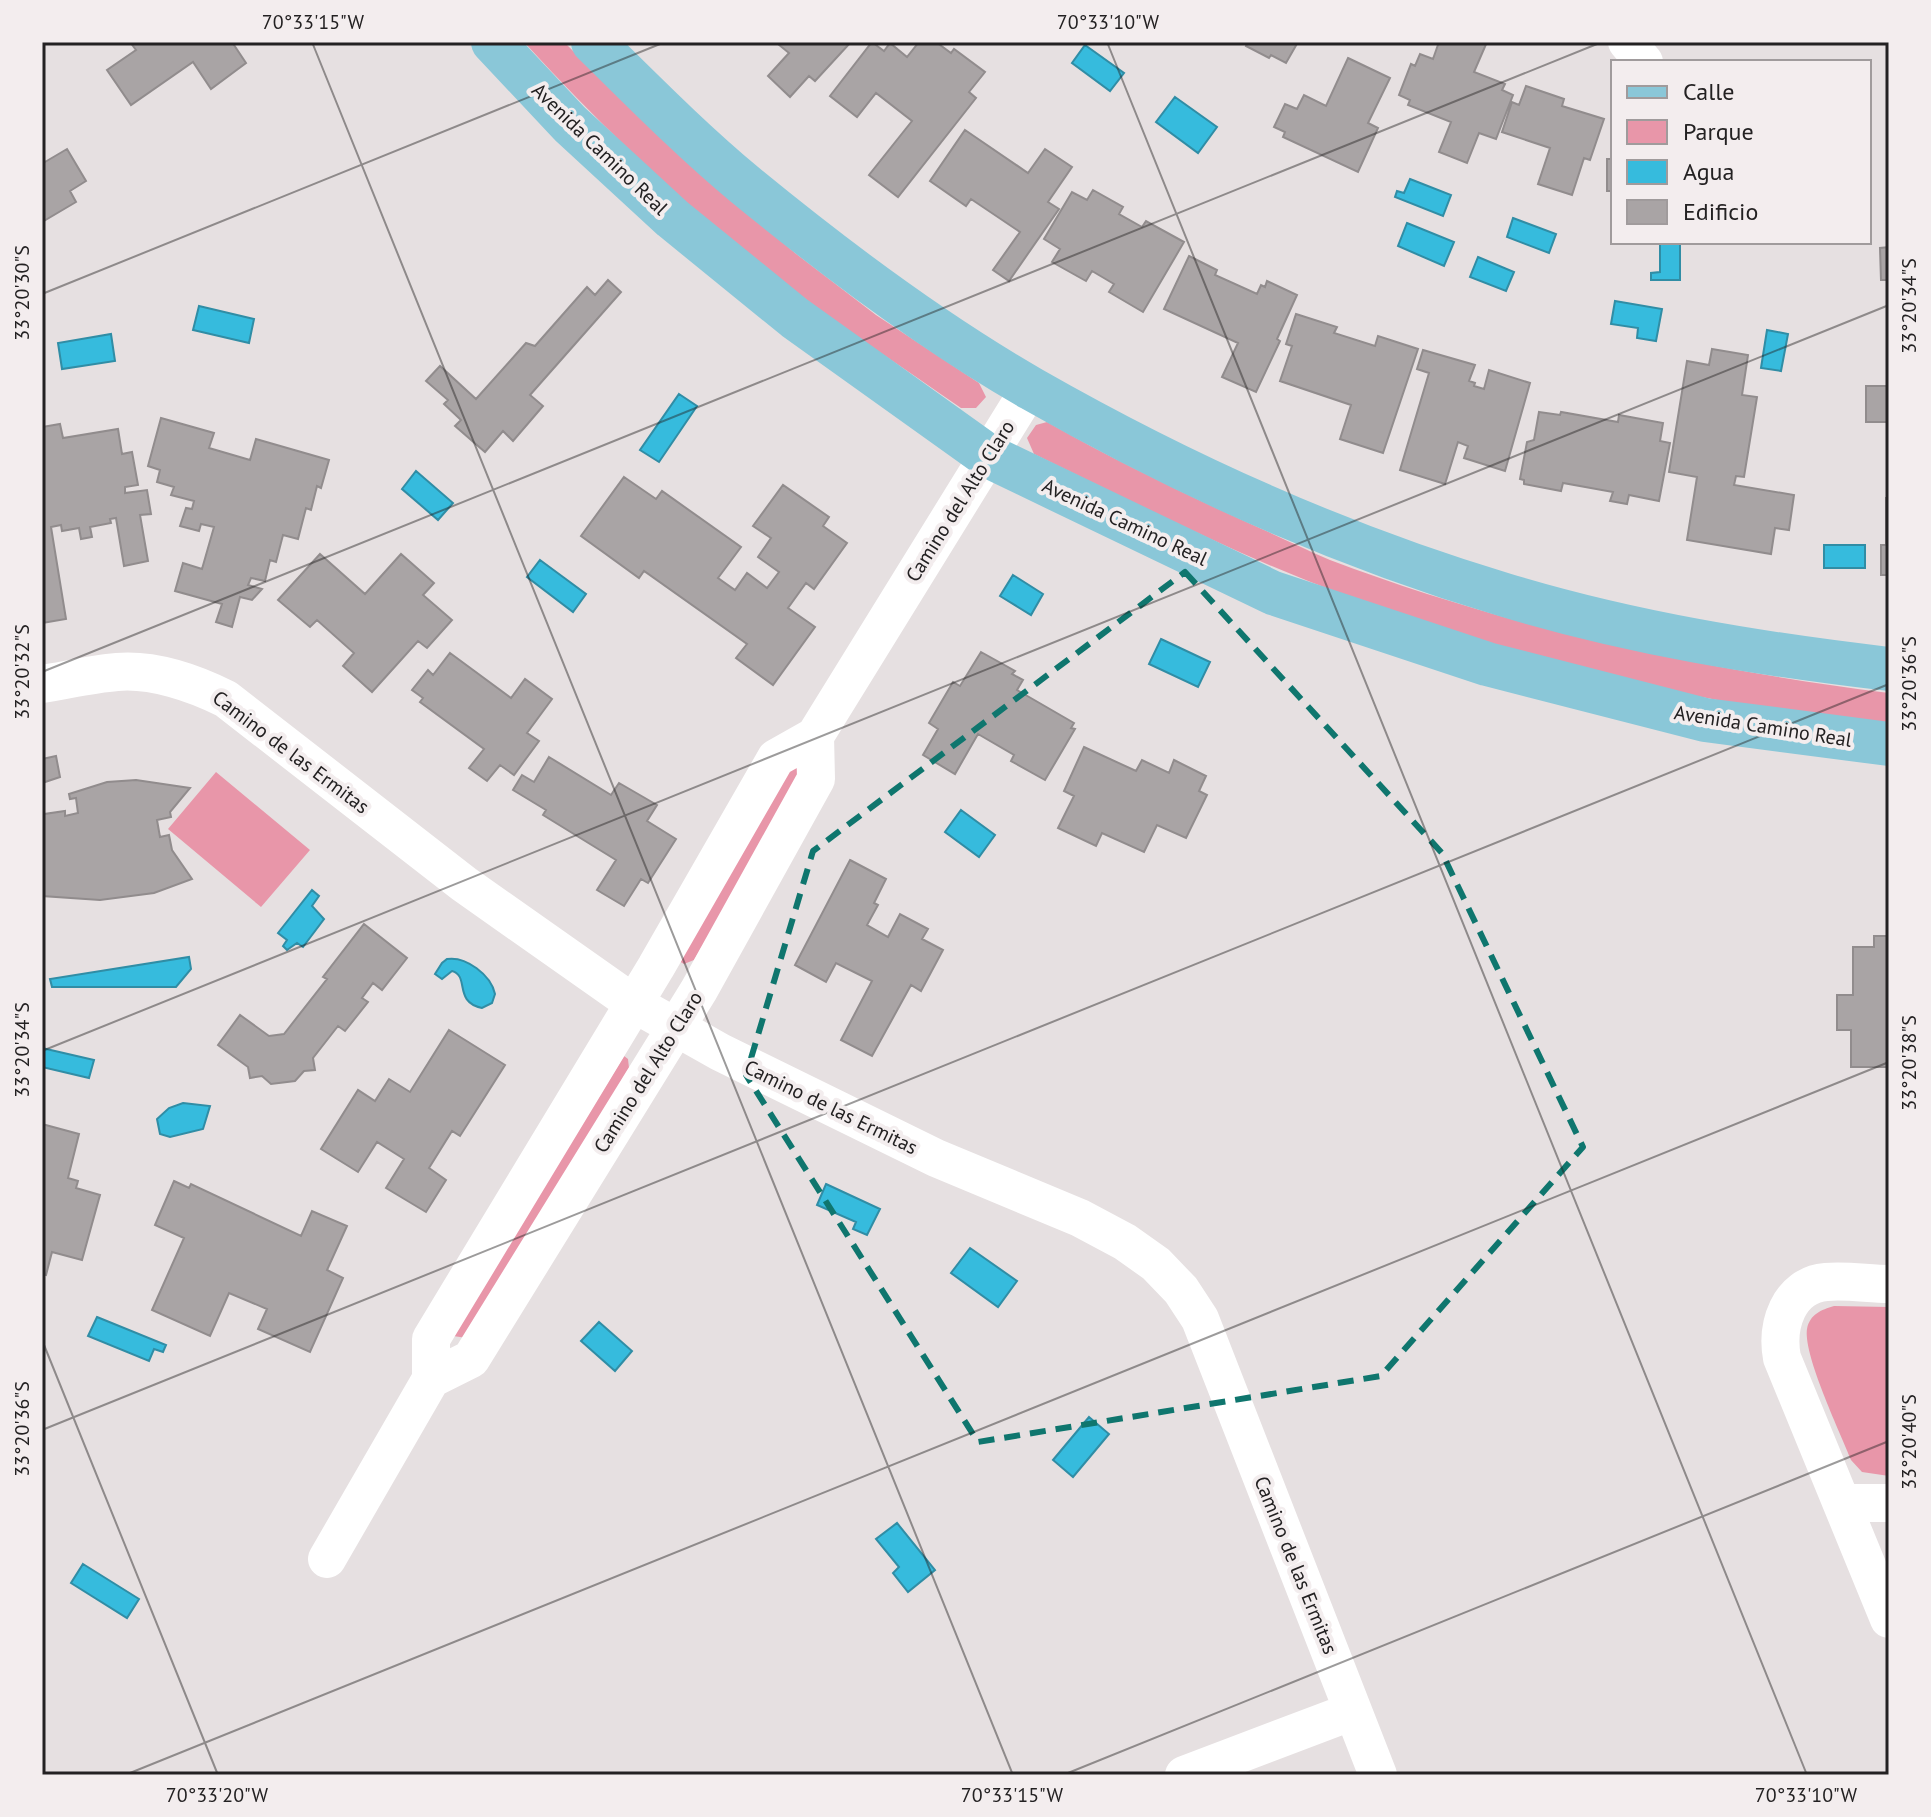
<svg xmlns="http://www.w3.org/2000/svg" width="1931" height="1817" viewBox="0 0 1931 1817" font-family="'PT Sans',sans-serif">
<rect width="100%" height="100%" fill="#e6e0e1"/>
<path fill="#e896a9" d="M524,42H564L666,143L795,253L876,315L979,383L986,397L976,408H961C905,369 847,331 792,289C696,216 605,131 524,42Z
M1047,422C1114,460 1183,493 1253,525C1278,536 1304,549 1330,560C1510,628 1699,669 1889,693V725C1843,719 1797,714 1751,706C1614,683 1479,642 1348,596C1240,557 1137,504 1034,454L1027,438L1036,425Z
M795,764L803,776L694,960L684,964L677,960L786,768Z
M216,772L310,850L261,907L168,829Z
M624,1056L628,1059L629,1068L467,1338L453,1336Z
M1834,1306L1889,1307V1476L1862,1472L1851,1460C1840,1432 1803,1355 1807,1329C1810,1314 1821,1310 1834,1306Z"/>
<path fill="#36bbdd" stroke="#308da5" stroke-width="2" d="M1085,45L1124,73L1110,91L1072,63Z
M1175,97L1217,127L1198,153L1156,122Z
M1410,179L1451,195L1443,216L1395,197L1397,191L1404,193Z
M1513,218L1556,234L1549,253L1507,237Z
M1407,223L1454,242L1444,266L1398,246Z
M1660,242H1680V280H1651V273L1660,272Z
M1478,257L1514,272L1506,291L1470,277Z
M1615,301L1662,309L1656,341L1637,338L1638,328L1611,324Z
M199,306L254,319L249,343L193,330Z
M1767,330L1788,334L1781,371L1761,368Z
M111,334L115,361L62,369L58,343Z
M679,394L697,406L659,462L640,450Z
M416,471L453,503L438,520L402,489Z
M1824,545H1865V568H1824Z
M540,560L586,594L573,612L527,577Z
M1013,575L1043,594L1031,615L1000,596Z
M1161,639L1210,662L1198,687L1149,664Z
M961,810L995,835L979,857L945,832Z
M312,890L319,896L312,906L324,919L303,947L297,943L287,950L283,946L287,940L278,933Z
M189,957L191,969L176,987H52L50,979Z
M447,959C466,956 491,975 495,994L492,1003L482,1008C453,1002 470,976 452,971L442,979L435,974L442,963Z
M42,1048L94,1060L89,1078L42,1067Z
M183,1103L210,1106L203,1129L170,1137L160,1134L157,1119L169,1108Z
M826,1184L880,1209L867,1235L853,1229L856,1222L817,1205Z
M970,1248L1017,1281L998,1307L951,1273Z
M97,1317L166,1345L163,1352L154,1349L149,1361L88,1336Z
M599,1322L632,1351L615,1371L581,1341Z
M1089,1417L1109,1434L1073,1477L1053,1460Z
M897,1523L935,1570L908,1592L893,1573L899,1567L876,1539Z
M83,1564L139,1599L127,1618L71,1583Z"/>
<path fill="#a9a4a5" stroke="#918c8d" stroke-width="2" d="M130,42H232L246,63L211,89L193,62L131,105L107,70L136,50Z
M779,42H851L815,81L809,76L790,97L768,76L789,53L778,44Z
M872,42L884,51L890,43L907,57L919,42H936L951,53L954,49L985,72L969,92L976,98L898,197L869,175L912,121L876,93L857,117L830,96Z
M1248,42H1298L1286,63L1271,55L1269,58L1246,46Z
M1439,42H1487L1474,72L1505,84L1502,90L1513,95L1496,139L1479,133L1467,163L1439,152L1451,122L1408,105L1410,100L1399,95L1411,64L1415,66L1420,54L1433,59Z
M1348,58L1390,78L1368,123L1378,128L1358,172L1283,137L1285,132L1274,127L1285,104L1297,109L1304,95L1326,106Z
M1526,86L1564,99L1562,106L1604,119L1590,160L1584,158L1572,195L1538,184L1550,148L1502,132L1512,102L1519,105Z
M965,130L1028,173L1045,149L1072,167L1048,202L1059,209L1009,281L993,270L1020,232L971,199L966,206L930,181Z
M67,149L86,181L70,191L76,202L42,222V157L45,162Z
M1607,159H1613V191H1607Z
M1093,190L1123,207L1119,214L1142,227L1146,221L1184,242L1143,312L1109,292L1114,284L1092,271L1086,281L1052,262L1060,249L1044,239L1072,192L1087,200Z
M1889,247V280H1881L1880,248Z
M1189,256L1217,270L1215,275L1257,294L1261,285L1265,287L1267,281L1297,295L1277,339L1280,341L1256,392L1222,377L1238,343L1164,309Z
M608,280L621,292L530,395L543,406L513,441L503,431L485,452L455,426L461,420L444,404L448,400L426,381L440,366L476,399L526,343L535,346L587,287L595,295Z
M1296,314L1337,327L1334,333L1375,346L1378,336L1418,349L1383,453L1340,439L1351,405L1280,381L1292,346L1286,344Z
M1712,349L1748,355L1742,395L1757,397L1744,477L1736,476L1734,485L1794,495L1789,530L1775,528L1771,554L1687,540L1697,477L1669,472L1687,361L1709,365Z
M1423,350L1475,365L1469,381L1475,383L1474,386L1484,389L1489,370L1530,383L1505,471L1464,458L1468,446L1458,442L1445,484L1400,470L1429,373L1417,369Z
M1866,386H1889V422H1866Z
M1539,412L1560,415L1561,412L1618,422L1619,415L1663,423L1660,441L1670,443L1659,501L1629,495L1627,504L1610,501L1613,492L1563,483L1561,491L1524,484V480L1520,479L1527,442L1534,440Z
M161,418L214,433L209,448L250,460L256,439L329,460L321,488L317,486L311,510L306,508L298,539L283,535L276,562L270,560L265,581L251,578L248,585L262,589L252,600L240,597L232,627L216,622L222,604L175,591L183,563L202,569L214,527L201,524L199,531L180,526L186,508L192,509L194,501L171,495L174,487L157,482L160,470L148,466Z
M60,424L63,438L118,429L122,454L132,452L138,485L125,487V493L147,490L151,514L140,515L148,561L124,566L116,518L110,519L111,523L90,527L92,537L81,539L79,528L62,531L61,525L51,527L66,619L42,623V427Z
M624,477L656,499L662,491L741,547L718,578L735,590L747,573L767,588L779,572L758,557L771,538L753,526L783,485L829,517L823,526L847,543L814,589L806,583L788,608L815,627L773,685L736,658L747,644L644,571L639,578L581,536Z
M1886,498H1889V594L1888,575H1881V545H1886Z
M320,554L365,594L401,554L434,583L423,595L452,620L427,648L418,641L372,692L343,666L354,653L317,620L310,627L278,600Z
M981,652L1015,671L1012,674L1023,680L1017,690L1074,723L1071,728L1075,729L1045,780L1011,761L1014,755L978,734L955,774L923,755L938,729L929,723L953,682L960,686Z
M450,653L511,698L525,679L552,699L527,733L539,741L514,775L500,765L487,781L469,768L484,749L420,702L423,698L412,690L428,670L433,675Z
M1084,747L1136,771L1142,760L1169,773L1174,760L1206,776L1199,791L1207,795L1186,838L1157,825L1144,852L1102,833L1096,846L1058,828L1074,796L1064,791Z
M56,756L60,777L42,783V759Z
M549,757L611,795L619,783L657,805L647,821L676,839L648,883L641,879L624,906L597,890L616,860L543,815L546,810L513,790L522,775L534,782Z
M136,780L190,788L170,812L171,817L157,820L160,837L169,835L172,850L192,879L154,893L100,900L42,896V788L44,814L65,811V816L78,813L76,798L70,799L69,794L107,782Z
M850,860L886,879L874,903L878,905L867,925L888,937L900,914L928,929L922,939L943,950L921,991L911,985L872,1056L841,1040L872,981L836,963L826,982L795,965Z
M364,924L407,958L382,990L373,983L362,998L368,1002L345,1031L338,1026L313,1058L315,1070L304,1071L295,1081L271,1084L262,1076L250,1078L248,1067L218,1045L240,1015L269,1036L284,1034L327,979L323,977Z
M1874,936H1889V1067H1851V1030H1837V995H1853V947H1874Z
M449,1030L505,1065L460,1136L452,1131L429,1168L446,1180L426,1212L386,1188L404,1159L377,1142L358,1172L321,1149L358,1090L375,1101L389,1079L410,1092Z
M42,1124L79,1134L68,1178L78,1181L76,1188L100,1195L82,1260L52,1252L46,1275L42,1274Z
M174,1181L189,1188L191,1184L301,1236L312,1211L347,1226L327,1270L343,1278L310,1352L258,1329L267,1309L229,1293L210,1336L152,1310L184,1238L155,1225Z"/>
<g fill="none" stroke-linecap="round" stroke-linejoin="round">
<path stroke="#fff" stroke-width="38" d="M1627,42L1644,62
M42,684C67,680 92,674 117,672C153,669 194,683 226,699L464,884L633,1003L720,1052L936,1158L1080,1218L1125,1242L1156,1264L1181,1290L1200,1319L1378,1775
M1889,1284C1869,1284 1847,1280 1826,1282C1788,1285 1776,1326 1782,1358L1889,1619
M431,1379L471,1359L699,990L816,779L815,736
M1844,1503H1889
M327,1559L431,1379V1339L656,967L776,758L815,736L1030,388
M1184,1775L1353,1711"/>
<path stroke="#8ac7d8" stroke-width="44" d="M493,42L570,124L672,218L795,318L988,456L1273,593L1487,664L1705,720L1889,744
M593,42C642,90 691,140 744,184C834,258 931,331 1032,389C1181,474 1341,546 1505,595C1630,633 1760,654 1889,669"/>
</g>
<path fill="none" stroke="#0f766e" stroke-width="6" stroke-dasharray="16 10" stroke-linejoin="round" d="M1185,572L1442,853L1583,1147L1381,1376L978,1442L746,1075L813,851Z"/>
<path fill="none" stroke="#232122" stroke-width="2" stroke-opacity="0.45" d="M312,42L1013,1775M1107,42L1807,1775M42,294L665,42M42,672L1602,42M42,1051L1889,305M42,1340L218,1775M42,1430L1889,684M125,1775L1889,1062M1063,1775L1889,1441"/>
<g text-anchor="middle" stroke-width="8" stroke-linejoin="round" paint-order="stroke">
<g font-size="20" fill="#232122" stroke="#f3edee">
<text transform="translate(600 149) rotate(44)" y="7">Avenida Camino Real</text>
<text transform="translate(960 501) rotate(-58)" y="7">Camino del Alto Claro</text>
<text transform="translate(1125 522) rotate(25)" y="7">Avenida Camino Real</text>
<text transform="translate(1763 726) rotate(9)" y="7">Avenida Camino Real</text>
<text transform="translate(291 752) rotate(37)" y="7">Camino de las Ermitas</text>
<text transform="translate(648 1072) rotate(-58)" y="7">Camino del Alto Claro</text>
<text transform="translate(831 1107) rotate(26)" y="7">Camino de las Ermitas</text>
<text transform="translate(1296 1565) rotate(68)" y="7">Camino de las Ermitas</text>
</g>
</g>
<rect width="1931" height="1817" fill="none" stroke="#f3edee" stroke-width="88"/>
<rect x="1611" y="60" width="260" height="184" fill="#f3edee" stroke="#a09b9c" stroke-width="2"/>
<rect x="1627" y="86" width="40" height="12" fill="#8ac7d8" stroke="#a09b9c" stroke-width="2"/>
<text x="1683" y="100" font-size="24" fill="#232122">Calle</text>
<rect x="1627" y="120" width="40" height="24" fill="#e896a9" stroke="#a09b9c" stroke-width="2"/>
<text x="1683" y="140" font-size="24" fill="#232122">Parque</text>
<rect x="1627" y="160" width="40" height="24" fill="#36bbdd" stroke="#a09b9c" stroke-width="2"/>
<text x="1683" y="180" font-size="24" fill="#232122">Agua</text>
<rect x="1627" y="200" width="40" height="24" fill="#a9a4a5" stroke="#a09b9c" stroke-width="2"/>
<text x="1683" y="220" font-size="24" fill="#232122">Edificio</text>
<rect x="44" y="44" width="1843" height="1729" fill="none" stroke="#232122" stroke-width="3"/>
<g font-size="20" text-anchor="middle" fill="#232122">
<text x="313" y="29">70°33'15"W</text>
<text x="1108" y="29">70°33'10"W</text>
<text transform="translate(22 293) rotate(-90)" y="7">33°20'30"S</text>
<text transform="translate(1909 306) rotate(-90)" y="7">33°20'34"S</text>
<text transform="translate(22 672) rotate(-90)" y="7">33°20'32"S</text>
<text transform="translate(1909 684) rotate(-90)" y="7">33°20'36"S</text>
<text transform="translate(22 1050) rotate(-90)" y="7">33°20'34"S</text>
<text transform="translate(1909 1063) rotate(-90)" y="7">33°20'38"S</text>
<text transform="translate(22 1429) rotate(-90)" y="7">33°20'36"S</text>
<text transform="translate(1909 1442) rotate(-90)" y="7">33°20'40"S</text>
<text x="217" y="1802">70°33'20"W</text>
<text x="1012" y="1802">70°33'15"W</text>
<text x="1806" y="1802">70°33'10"W</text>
</g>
</svg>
